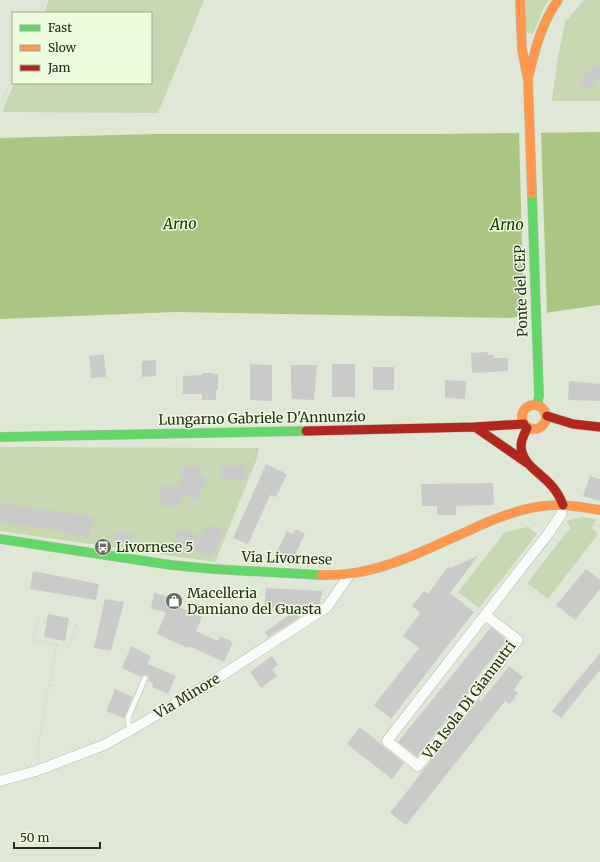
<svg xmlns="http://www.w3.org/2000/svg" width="600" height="862" viewBox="0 0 600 862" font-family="Merriweather,serif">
<rect width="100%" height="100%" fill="#dfe8d6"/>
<path fill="#c6d7b2" d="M49,0H204L158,113L2,112L14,83H151V13H44Z
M525,0H549L543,9L533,34L525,32Z
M584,0H600V101H552L557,63L565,22Z
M0,447L259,448L256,461L215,562L0,531Z
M582,517L596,519L592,528L598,534L548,599L527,583L570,528L567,521Z
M528,527L537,534L479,608L458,592L505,532Z"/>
<path fill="#aac682" d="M600,132V305L510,318L175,312L0,319V138L156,134H438Z"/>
<path fill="#dfe8d6" d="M519,131H541L547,315L524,318Z"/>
<path fill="#cacbc9" d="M595,64L600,69V77L587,91L578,82Z
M488,352V355H494V358H508V371L472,373L471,353Z
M104,354L106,377L91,378L89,356Z
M156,360V376L142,377V361Z
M250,364L272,365V401L250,400Z
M332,364H355V397H332Z
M291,365H317L314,400L292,399L291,389Z
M373,367H394V390H373Z
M202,373H213V374H218V390H216V400H202V394H183V376L202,375Z
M445,380L466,381L465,399L445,398Z
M569,381L600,384V401L568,400Z
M266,464L287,474L276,497L270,495L248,544L233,538Z
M245,465L246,479L221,480L220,466Z
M181,468H200L201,476L207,479L197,501L181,493V506H161V486L180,487Z
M590,476L600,479V501L583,496Z
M493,483L494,505L456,506V515H437V506H422L421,484Z
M0,503L44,511V509L93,517L89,537L68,534V532L0,522Z
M208,524L224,531L212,558L190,548L188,555L172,550L178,529L202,536Z
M296,529L305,534L293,559L277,551L287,531L293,534Z
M115,531L134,534L132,544L113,541Z
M478,556L450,593L474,612L391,719L374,705L419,648L403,636L420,613L412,606L424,591L428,594L448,567L450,568Z
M586,569L600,580V589L575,620L556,605Z
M33,571L99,584L96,600L30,589Z
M266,588L322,591L320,603L316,606L264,608Z
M154,593L179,598L177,606L202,617L196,631L218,641L220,636L233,642L224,662L189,646L188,648L157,634L166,612L151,609Z
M105,599L124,602L111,651L94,648Z
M296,610L300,617L268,637L265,632Z
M48,614L69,618L65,641L44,637Z
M491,627L507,640L467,690L469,691L417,757L398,742Z
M131,646L151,656L148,664L176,676L168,694L152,687L153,683L148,681L149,677L147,675H143L141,677L122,668Z
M600,653V670L561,718L552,711Z
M272,656L278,665L272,669L277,676L261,688L250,672Z
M509,666L523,677L514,690L518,693L510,704L505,701L406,825L390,813L479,699L481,701Z
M115,689L133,697L124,718L106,711Z
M360,727L404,763L392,779L347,744Z"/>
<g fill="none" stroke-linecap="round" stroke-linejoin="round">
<g stroke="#b6bdaf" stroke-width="6">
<path id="lane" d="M131,730L128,723V718L145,678"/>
</g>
<g stroke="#b6bdaf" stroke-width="11">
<path id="street" d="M485,615L518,640L418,766L387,741L548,534L561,515L563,505
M0,781L36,771L104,745L131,730L210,683L327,607L350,574"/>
</g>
<g stroke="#b6bdaf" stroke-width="10">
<path id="fast" d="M532,194L539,396L537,405
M0,437L306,431
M0,539L171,565L213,569L321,575"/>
</g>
<g stroke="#b6bdaf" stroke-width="10">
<path id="slow" d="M520,0L522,49L528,80L532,194
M529,75C535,48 542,23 558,0
M522 417a12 12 0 1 1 24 0a12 12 0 1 1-24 0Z
M321,575C334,575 347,575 360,572C398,565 433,546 468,531C491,520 517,509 543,506C563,504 581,507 600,510"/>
</g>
<g stroke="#b6bdaf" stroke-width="10">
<path id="jam" d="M547,416L573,424L600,427
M475,427L527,463
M527,428C524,435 519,443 522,452C525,465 541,474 550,484C556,490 560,497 563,505
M306,431L475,427L524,424"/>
</g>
<path stroke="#ced0cc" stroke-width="2" stroke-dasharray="1 3" stroke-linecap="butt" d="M39,13L45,0
M97,13L103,0
M127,13L133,0
M151,15L157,0
M151,19L192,20
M113,103L122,83
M85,104L95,83
M57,105L67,83
M0,107L13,76
M531,522L541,528
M555,540L566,550H569L588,526L600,525
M522,583L546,602
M38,618L33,640L57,644
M37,760L42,721L57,644L69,646L76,624"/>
<use href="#lane" stroke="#fafcf9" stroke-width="5"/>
<use href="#street" stroke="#fafcf9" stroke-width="10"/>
<use href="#fast" stroke="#63d668" stroke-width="9"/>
<use href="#slow" stroke="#ff974d" stroke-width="9"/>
<use href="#jam" stroke="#b3261e" stroke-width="9"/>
</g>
<defs>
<g id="bus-disc" transform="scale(0.9)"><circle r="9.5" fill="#676e60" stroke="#edfcdc"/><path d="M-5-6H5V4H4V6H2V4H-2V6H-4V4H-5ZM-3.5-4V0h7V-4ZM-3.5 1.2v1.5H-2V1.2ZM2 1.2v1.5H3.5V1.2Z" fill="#fff"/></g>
<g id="shop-disc" transform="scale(0.9)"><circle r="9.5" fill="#676e60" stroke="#edfcdc"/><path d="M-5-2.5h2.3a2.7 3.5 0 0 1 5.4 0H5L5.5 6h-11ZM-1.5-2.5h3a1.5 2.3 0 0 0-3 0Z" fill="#fff"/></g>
</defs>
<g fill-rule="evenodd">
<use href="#bus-disc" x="103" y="547"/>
<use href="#shop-disc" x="174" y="601"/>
</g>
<g text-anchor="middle" stroke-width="3" stroke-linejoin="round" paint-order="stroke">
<g font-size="14" fill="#262c20" stroke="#edfcdc">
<text transform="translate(521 291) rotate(-92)" y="5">Ponte del CEP</text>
<text transform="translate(262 418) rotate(-1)" y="5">Lungarno Gabriele D'Annunzio</text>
<text transform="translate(287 558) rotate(2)" y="5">Via Livornese</text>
<text transform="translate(187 696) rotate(-31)" y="5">Via Minore</text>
<text transform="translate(469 700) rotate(-53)" y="5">Via Isola Di Giannutri</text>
</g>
<g font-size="14" fill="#262c20" stroke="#edfcdc" text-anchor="start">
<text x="116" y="552">Livornese 5</text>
<text x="187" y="598">Macelleria<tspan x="187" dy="16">Damiano del Guasta</tspan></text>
</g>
<g font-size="15" font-style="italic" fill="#23320c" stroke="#edfcdc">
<text transform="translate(180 224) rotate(-1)" y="5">Arno</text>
<text x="507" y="230">Arno</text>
</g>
</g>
<rect x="12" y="12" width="140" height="72" fill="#edfcdc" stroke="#9da991"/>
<rect x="20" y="25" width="20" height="6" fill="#63d668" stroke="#9da991"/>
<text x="48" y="32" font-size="12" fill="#262c20">Fast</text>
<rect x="20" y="45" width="20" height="6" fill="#ff974d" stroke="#9da991"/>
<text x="48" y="52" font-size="12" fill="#262c20">Slow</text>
<rect x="20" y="65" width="20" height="6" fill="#b3261e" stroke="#9da991"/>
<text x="48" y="72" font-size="12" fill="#262c20">Jam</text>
<path d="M14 842v6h86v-6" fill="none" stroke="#262c20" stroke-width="2"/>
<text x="20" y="842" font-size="12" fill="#262c20" stroke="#edfcdc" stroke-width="3" paint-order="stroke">50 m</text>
</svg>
